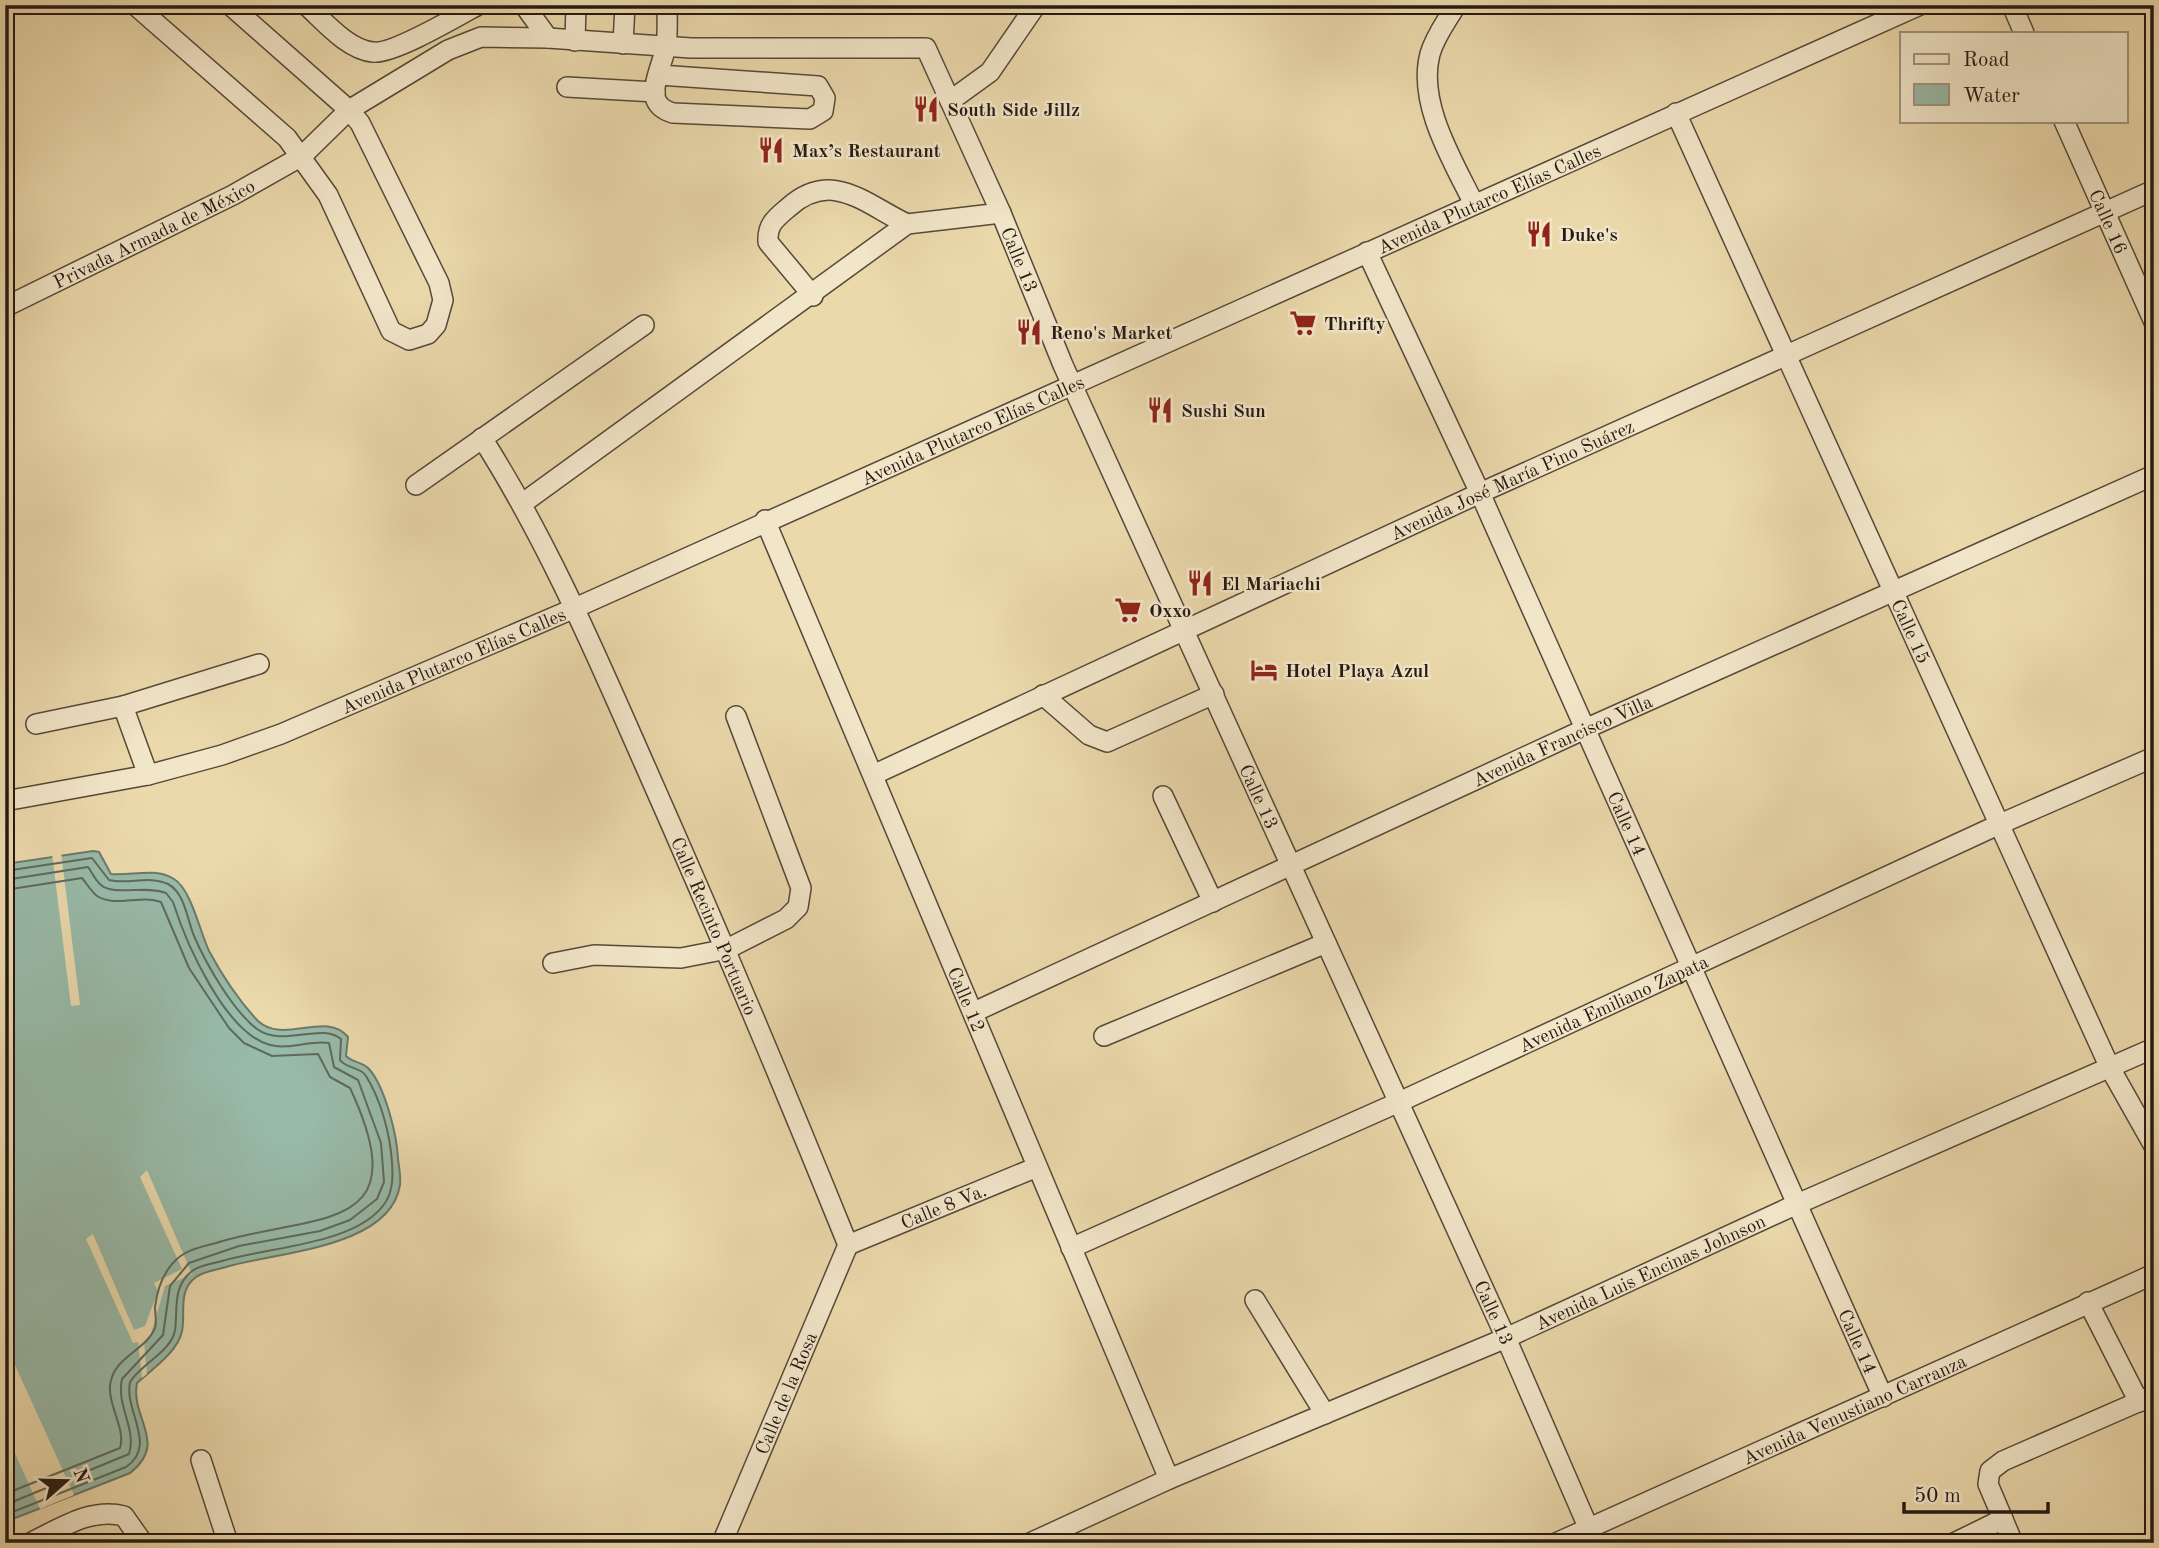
<svg xmlns="http://www.w3.org/2000/svg" width="2159" height="1548" viewBox="0 0 2159 1548" font-family="'Old Standard TT',serif">
<rect width="100%" height="100%" fill="#ebd9ac"/>
<filter id="stains"><feTurbulence type="fractalNoise" baseFrequency=".00286" numOctaves="4"/><feColorMatrix values="0 0 0 0 .2 0 0 0 0 .09 0 0 0 0 .02 0 0 0 .5 -.17"/></filter>
<radialGradient id="worn" r=".72"><stop offset=".6" stop-color="#630" stop-opacity="0"/><stop offset="1" stop-color="#630" stop-opacity=".3"/></radialGradient>
<path fill="#98baa8" stroke="#6a7a6c" stroke-width="2" d="M93,851L99,852L111,874C132,876 155,867 174,879C191,889 200,932 209,951C222,975 239,1001 258,1021C284,1045 326,1010 348,1037L346,1056C353,1063 363,1062 369,1069C385,1087 397,1135 398,1159C399,1167 401,1177 400,1185C390,1249 274,1252 226,1267C217,1270 204,1271 196,1277C177,1291 186,1313 182,1331C178,1352 151,1370 137,1383C130,1419 169,1442 130,1473L5,1522V864Z"/>
<path fill="#ebd9ac" d="M61,852L80,1005L71,1006L52,854Z
M147,1170L192,1274L165,1286L150,1337L144,1342L147,1374L142,1378L138,1342L133,1343L86,1239L93,1234L134,1330L145,1326L158,1291L154,1283L182,1269L140,1177Z
M5,1343L74,1495L40,1509L5,1431Z"/>
<g fill="none" stroke-linecap="round" stroke-linejoin="round">
<path stroke="#5e6a5e" stroke-width="2" d="M5,871L92,858L109,880C128,885 149,875 168,884C185,893 187,919 194,936C206,964 233,1011 257,1029C283,1048 321,1022 341,1039L340,1060C347,1069 361,1067 366,1076C381,1100 390,1134 392,1162C393,1177 393,1191 385,1203C357,1245 267,1247 222,1261C212,1264 200,1265 192,1271C172,1287 178,1308 175,1330C172,1351 141,1364 130,1382C124,1412 158,1445 126,1467L5,1515
M5,880L88,867C92,872 95,880 101,885C113,896 147,885 166,893L173,902C186,943 225,1033 270,1045C290,1050 310,1040 329,1043L334,1067L358,1080L381,1143L384,1182L377,1199L350,1220L320,1231L239,1246L189,1263L170,1286L163,1335L122,1379C116,1406 137,1429 129,1454L5,1505
M5,890L82,878C87,884 91,891 97,896C116,908 141,894 161,902L189,968L229,1028L244,1043L272,1056L318,1054L330,1077L350,1088C419,1236 317,1212 216,1243C200,1247 184,1250 173,1263C162,1275 157,1291 155,1307C155,1313 157,1322 155,1328C146,1351 113,1356 110,1386C108,1406 126,1429 120,1448L5,1494"/>
<g stroke="#564939" stroke-width="22">
<g id="minor">
<path d="M135,5L287,138L328,195L391,331L409,340L428,334L436,325L443,300L439,283L360,123L349,110L230,5"/>
<path d="M306,5C324,21 348,50 373,52C392,55 458,16 478,5"/>
<path d="M524,5L548,38"/>
<path d="M1456,5C1447,21 1435,36 1430,54C1417,103 1453,161 1474,204"/>
<path d="M2012,5L2024,33"/>
<path d="M575,41L576,5"/>
<path d="M623,44L625,5"/>
<path d="M659,75L818,86L825,98L823,111L810,119L673,113C666,111 659,107 656,100C651,83 664,61 666,45C668,32 667,18 667,5"/>
<path d="M567,87L655,92"/>
<path d="M950,101L990,72L1036,5"/>
<path id="s1" d="M1676,113L2110,1068L2154,1146"/>
<path id="s2" d="M2064,121L2154,322"/>
<path id="s3" d="M1367,252L1480,493L1883,1397"/>
<path d="M813,296L768,242C767,224 776,218 789,207C832,169 865,204 907,224"/>
<path id="s4" d="M5,307L233,195L302,156L349,110L448,50L481,37L548,38L691,48H926L1001,213L1063,365L1506,1338L1595,1543"/>
<path id="s5" d="M482,438C547,540 594,650 643,761C714,921 782,1082 848,1245"/>
<path d="M416,485L644,325"/>
<path d="M523,503L907,224L1001,213"/>
<path id="s6" d="M765,520L1169,1479"/>
<path d="M1043,695L1089,735L1107,742L1214,694"/>
<path d="M123,706L148,775"/>
<path d="M36,724L123,706L259,664"/>
<path id="s7" d="M873,775L1480,493L2154,190"/>
<path d="M1163,796L1213,902"/>
<path id="s8" d="M5,801L148,775L222,755L281,734L575,608L1920,5"/>
<path d="M553,963L594,955L681,958L727,949L786,919L798,907L801,888L736,716"/>
<path id="s9" d="M974,1012L1585,729L2154,475"/>
<path d="M1104,1036L1326,943"/>
<path id="s10" d="M848,1245L1037,1167"/>
<path id="s11" d="M1071,1248L1397,1103L2000,824L2154,757"/>
<path d="M1255,1300L1325,1414"/>
<path d="M2088,1302L2139,1402"/>
<path d="M201,1460L228,1543"/>
<path d="M30,1543C59,1529 91,1507 124,1516L143,1543"/>
<path id="s12" d="M722,1543L848,1245"/>
<path id="s13" d="M1030,1543L1169,1479L1506,1338L1795,1205L2154,1048"/>
<path id="s14" d="M1556,1543L2154,1274"/>
<path d="M1954,1543L2003,1519"/>
<path d="M2013,1543L1988,1484L1990,1471L2003,1461L2154,1395"/>
</g>
</g>
<use href="#minor" stroke="#f2e6c9" stroke-width="19"/>
</g>
<defs>
<g id="restaurant-bare" transform="scale(2.1)"><path d="M-5-6h1v4h1v-4h1v4h1v-4h1v5L-1.5 .5V6h-2V.5L-5-1ZM5-6V6H3V1.5H1.5Q1.5-4 5-6Z" fill="#8f2418" stroke="#f2e6c9" stroke-width="2.5" paint-order="stroke"/></g>
<g id="supermarket-bare" transform="scale(2.1)"><path d="M-6-5.5h2.5l.6 2H6L4.5 2H-2.5L-4.4-4H-6ZM-1.5 3.2a1.3 1.3 0 1 0 .1 0ZM3 3.2a1.3 1.3 0 1 0 .1 0Z" fill="#8f2418" stroke="#f2e6c9" stroke-width="2.5" paint-order="stroke"/></g>
<g id="hotel-bare" transform="scale(2.1)"><path d="M-6-4.5h1.5V1H6V5H4.5V3h-9V5H-6ZM-4 0a1.8 1.8 0 1 1 3.6 0ZM.5 0V-2.5h3Q6-2.5 6 0Z" fill="#8f2418" stroke="#f2e6c9" stroke-width="2.5" paint-order="stroke"/></g>
</defs>
<g fill-rule="evenodd">
<use href="#restaurant-bare" x="926" y="109"/>
<use href="#restaurant-bare" x="771" y="150"/>
<use href="#restaurant-bare" x="1539" y="234"/>
<use href="#supermarket-bare" x="1303" y="323"/>
<use href="#restaurant-bare" x="1029" y="332"/>
<use href="#restaurant-bare" x="1160" y="410"/>
<use href="#restaurant-bare" x="1200" y="583"/>
<use href="#supermarket-bare" x="1128" y="610"/>
<use href="#hotel-bare" x="1264" y="670"/>
</g>
<g text-anchor="middle" stroke-width="5" stroke-linejoin="round" paint-order="stroke">
<g font-size="19" font-weight="bold" fill="#241913" stroke="#f2e6c9" text-anchor="start">
<text x="947" y="116">South Side Jillz</text>
<text x="792" y="157">Max’s Restaurant</text>
<text x="1560" y="241">Duke's</text>
<text x="1324" y="330">Thrifty</text>
<text x="1050" y="339">Reno's Market</text>
<text x="1181" y="417">Sushi Sun</text>
<text x="1221" y="590">El Mariachi</text>
<text x="1149" y="617">Oxxo</text>
<text x="1285" y="677">Hotel Playa Azul</text>
</g>
<g font-size="19" fill="#241913" stroke="#f2e6c9">
<text dy="7" stroke="none"><textPath href="#s8" startOffset="1606">Avenida Plutarco Elías Calles</textPath></text>
<text dy="7" stroke="none"><textPath href="#s2" startOffset="110">Calle 16</textPath></text>
<text dy="7" stroke="none"><textPath href="#s4" startOffset="166">Privada Armada de México</textPath></text>
<text dy="7" stroke="none"><textPath href="#s4" startOffset="1227">Calle 13</textPath></text>
<text dy="7" stroke="none"><textPath href="#s8" startOffset="1040">Avenida Plutarco Elías Calles</textPath></text>
<text dy="7" stroke="none"><textPath href="#s7" startOffset="704">Avenida José María Pino Suárez</textPath></text>
<text dy="7" stroke="none"><textPath href="#s1" startOffset="569">Calle 15</textPath></text>
<text dy="7" stroke="none"><textPath href="#s8" startOffset="472">Avenida Plutarco Elías Calles</textPath></text>
<text dy="7" stroke="none"><textPath href="#s9" startOffset="648">Avenida Francisco Villa</textPath></text>
<text dy="7" stroke="none"><textPath href="#s4" startOffset="1815">Calle 13</textPath></text>
<text dy="7" stroke="none"><textPath href="#s3" startOffset="628">Calle 14</textPath></text>
<text dy="7" stroke="none"><textPath href="#s5" startOffset="541">Calle Recinto Portuario</textPath></text>
<text dy="7" stroke="none"><textPath href="#s6" startOffset="520">Calle 12</textPath></text>
<text dy="7" stroke="none"><textPath href="#s11" startOffset="595">Avenida Emiliano Zapata</textPath></text>
<text dy="7" stroke="none"><textPath href="#s10" startOffset="103">Calle 8 Va.</textPath></text>
<text dy="7" stroke="none"><textPath href="#s13" startOffset="677">Avenida Luis Encinas Johnson</textPath></text>
<text dy="7" stroke="none"><textPath href="#s4" startOffset="2382">Calle 13</textPath></text>
<text dy="7" stroke="none"><textPath href="#s3" startOffset="1195">Calle 14</textPath></text>
<text dy="7" stroke="none"><textPath href="#s12" startOffset="163">Calle de la Rosa</textPath></text>
<text dy="7" stroke="none"><textPath href="#s14" startOffset="327">Avenida Venustiano Carranza</textPath></text>
</g>
</g>
<rect width="2159" height="1548" fill="none" stroke="#ebd9ac" stroke-width="28"/>
<rect x="7" y="7" width="2145" height="1534" fill="none" stroke="#241913" stroke-width="3.5"/>
<rect x="14" y="14" width="2131" height="1520" fill="none" stroke="#241913" stroke-width="2"/>
<rect x="1900" y="32" width="228" height="91" fill="#f2e6c9" stroke="#a09480" stroke-width="2"/>
<rect x="1914" y="54" width="35" height="10" fill="#f2e6c9" stroke="#a09480" stroke-width="2"/>
<text x="1963" y="66" font-size="21" fill="#241913">Road</text>
<rect x="1914" y="84" width="35" height="21" fill="#98baa8" stroke="#a09480" stroke-width="2"/>
<text x="1963" y="102" font-size="21" fill="#241913">Water</text>
<g transform="translate(66 1481) rotate(70)" stroke="#f2e6c9" stroke-width="5" paint-order="stroke">
<path d="M0-5L12 26L0 18L-12 26Z" fill="#241913"/>
<text y="-10" font-size="19" font-weight="bold" text-anchor="middle" fill="#241913">N</text>
</g>
<path d="M1904 1502v10h144v-10" fill="none" stroke="#241913" stroke-width="3.5"/>
<text x="1914" y="1502" font-size="21" fill="#241913" stroke="#f2e6c9" stroke-width="5" paint-order="stroke">50 m</text>
<rect width="100%" height="100%" filter="url(#stains)"/>
<rect width="100%" height="100%" fill="url(#worn)"/>
</svg>
